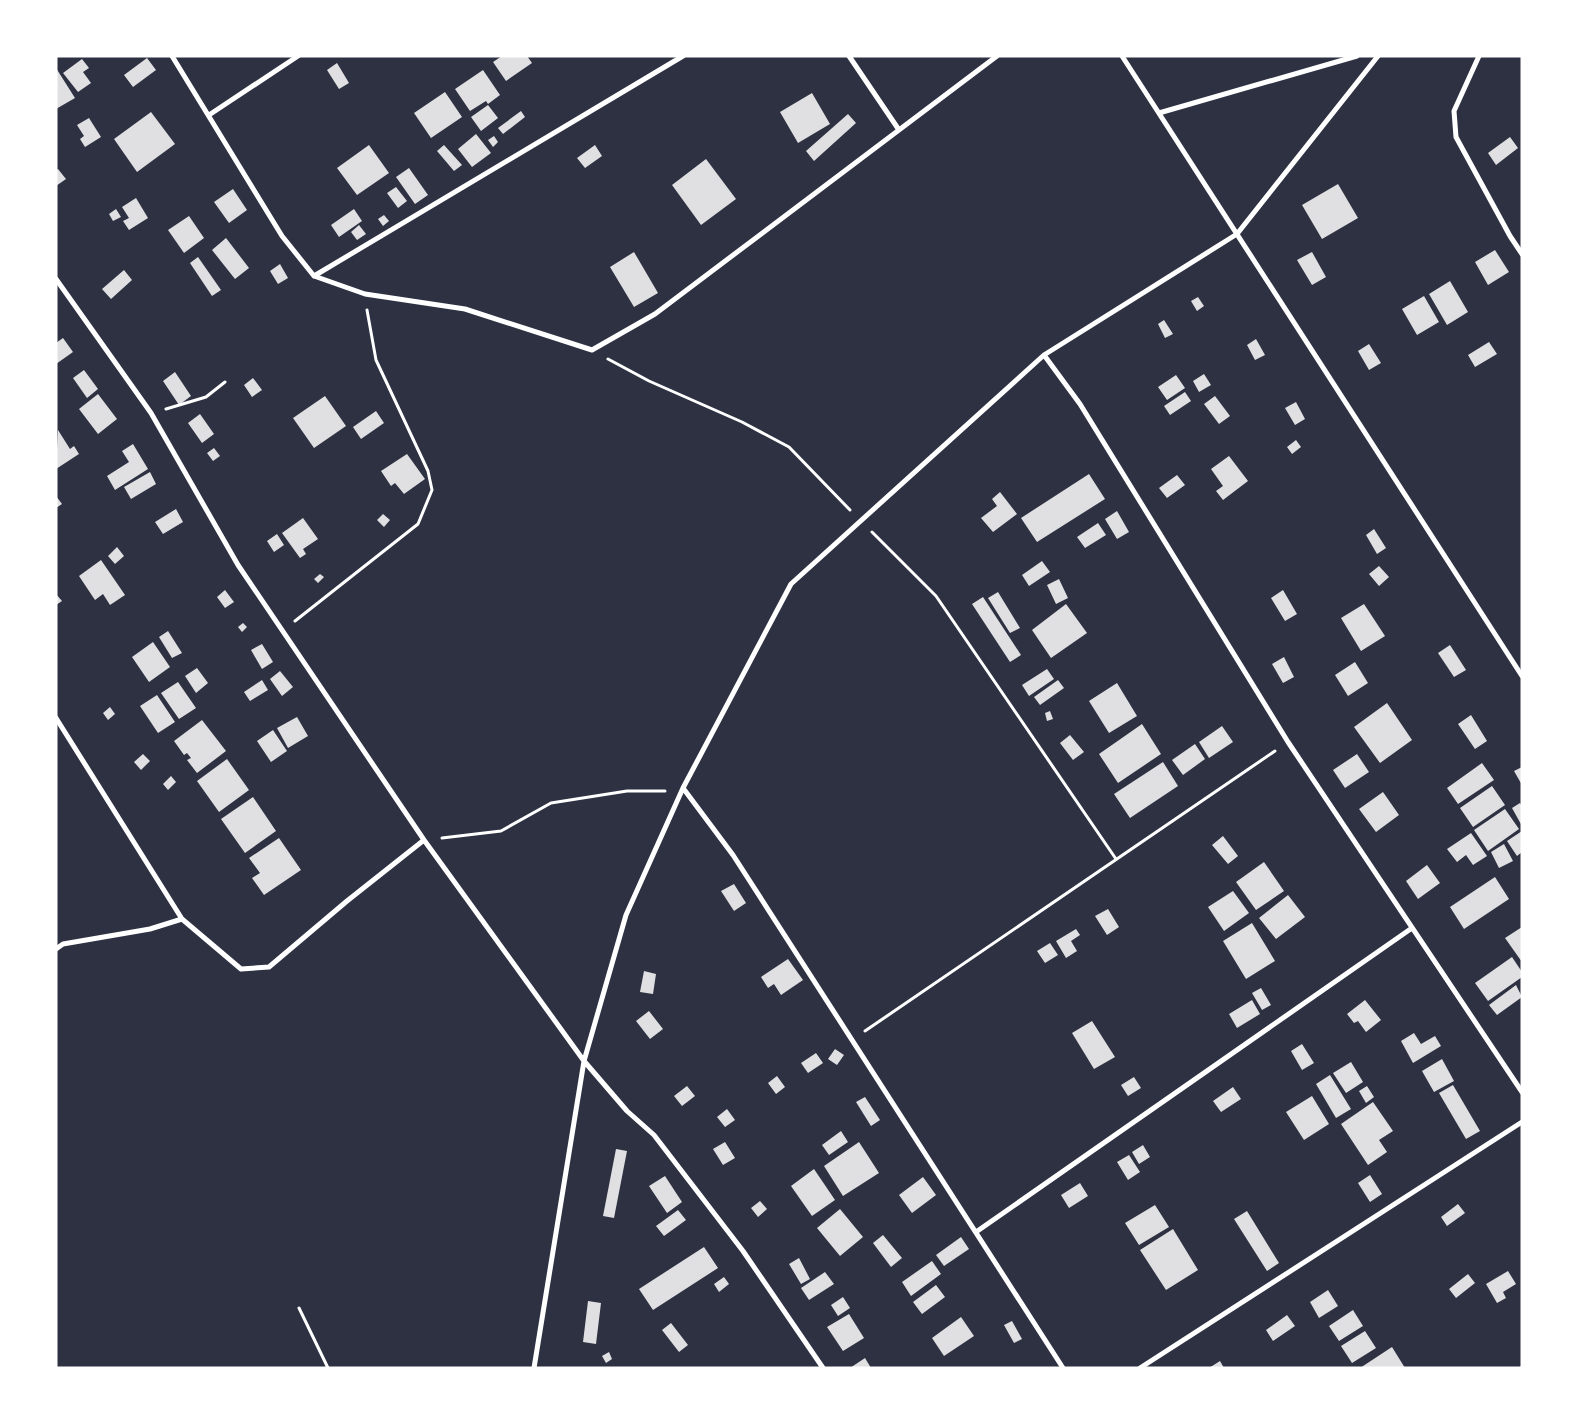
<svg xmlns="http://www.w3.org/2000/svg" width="1578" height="1424" viewBox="0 0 1578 1424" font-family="'Varela Round',sans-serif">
<rect width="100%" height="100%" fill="#2d3142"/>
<path fill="#e0e0e3" d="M502,56H527L532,63L506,81L493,62Z
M147,58L156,70L133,87L124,75Z
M82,59L89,68L83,72L91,83L78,92L63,73Z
M337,63L349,83L339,89L327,70Z
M56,68L75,98L56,109Z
M483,70L500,95L488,104L486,101L470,111L455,89Z
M445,92L462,117L431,138L414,113Z
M812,93L830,124L798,143L780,112Z
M488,105L498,118L481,131L471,117Z
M521,111L525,117L503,134L498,128Z
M151,112L175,144L137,172L114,139Z
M848,114L856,123L814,161L806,151Z
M89,118L101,137L85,147L80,139L84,136L77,125Z
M476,134L491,153L472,167L458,149Z
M494,136L498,142L493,147L488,140Z
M1510,137L1518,148L1496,165L1488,153Z
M369,145L389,173L357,195L337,168Z
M444,145L462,165L454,171L437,151Z
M595,145L602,156L585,168L577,158Z
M706,159L736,199L701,225L672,185Z
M409,168L428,195L415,204L396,177Z
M58,169L66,179L56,186V170Z
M1338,184L1358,218L1322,239L1302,205Z
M396,187L407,201L398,208L387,193Z
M233,189L247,210L229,223L214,202Z
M136,198L148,218L129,230L123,221L129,218L122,207Z
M116,209L121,217L113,221L109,214Z
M354,209L362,221L339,237L331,225Z
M384,215L389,221L383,226L378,219Z
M189,216L204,238L184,253L168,230Z
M359,225L366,234L357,240L351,232Z
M226,238L249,268L235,279L212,250Z
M1495,250L1509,272L1488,285L1475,262Z
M634,252L658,293L634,307L610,267Z
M1312,252L1326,277L1312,285L1297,260Z
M198,257L221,290L212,296L190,263Z
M280,264L288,278L278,284L270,271Z
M124,270L132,280L111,299L102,289Z
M1450,281L1468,312L1447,325L1429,294Z
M1424,296L1439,322L1417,335L1402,309Z
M1198,297L1204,306L1197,311L1191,301Z
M1164,320L1173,334L1165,338L1158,324Z
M63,338L73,352L56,364V343Z
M1256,339L1265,355L1255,360L1247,345Z
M1489,342L1497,354L1475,367L1468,355Z
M1369,344L1381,363L1369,370L1358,351Z
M84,370L98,389L87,398L73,378Z
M175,372L191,396L179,405L163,381Z
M1204,374L1211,385L1199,392L1193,381Z
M1176,375L1185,388L1167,400L1158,387Z
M253,378L262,390L252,397L244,385Z
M1185,392L1191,401L1170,415L1164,406Z
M98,394L117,419L98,434L79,409Z
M325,396L346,426L314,448L293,418Z
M1215,396L1230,416L1219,424L1204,404Z
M1296,402L1305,419L1295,425L1285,408Z
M376,411L384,423L361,439L353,427Z
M200,414L214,434L202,443L188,423Z
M58,430L70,449L74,446L79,454L56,469Z
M1296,440L1301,447L1292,454L1287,447Z
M133,444L148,469L115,490L107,476L129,462L122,451Z
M214,448L220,456L213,461L207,453Z
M407,454L425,479L404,494L395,483L391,486L381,471Z
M1229,456L1248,481L1223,500L1216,491L1223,486L1211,469Z
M150,472L156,484L131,499L124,487Z
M1089,474L1105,499L1037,542L1021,518Z
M1177,475L1185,485L1167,498L1159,488Z
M1000,492L1017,514L993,532L981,518L997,506L992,499Z
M56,496L62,504L56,508Z
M176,509L183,522L163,534L155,522Z
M1117,511L1129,532L1117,539L1105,519Z
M383,514L390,520L384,527L377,520Z
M303,518L318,539L303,549L306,554L300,558L282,533Z
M1098,523L1106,535L1085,548L1077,537Z
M1374,529L1386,548L1377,554L1366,535Z
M277,534L284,545L274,552L267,541Z
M117,547L124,556L115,564L108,556Z
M101,560L125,595L110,605L103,594L95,600L79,576Z
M1042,561L1050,572L1029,586L1022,575Z
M1379,566L1389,577L1379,586L1369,574Z
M320,574L324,577L318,583L314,579Z
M1059,579L1068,598L1056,604L1047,585Z
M225,590L234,602L225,608L217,597Z
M1283,590L1297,614L1285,621L1271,598Z
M998,592L1020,628L1010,633L988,598Z
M56,594L62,601L56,605Z
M983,597L1021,655L1010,662L972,604Z
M1066,604L1087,633L1051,658L1032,630Z
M1364,604L1385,636L1361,651L1341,618Z
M243,623L247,627L242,632L238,627Z
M168,631L182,653L172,658L159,637Z
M153,642L170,667L149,682L132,657Z
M262,644L273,662L262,669L251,650Z
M1450,645L1466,670L1454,677L1438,653Z
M1284,657L1294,677L1283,683L1272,664Z
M1355,662L1368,683L1348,696L1335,675Z
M197,668L208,683L196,693L185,676Z
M1047,669L1054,679L1029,696L1022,685Z
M280,671L293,687L282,696L270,679Z
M262,680L268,690L250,701L244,692Z
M1058,680L1064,688L1040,705L1034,697Z
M178,682L196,708L179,719L161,693Z
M1117,683L1137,716L1109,733L1089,701Z
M157,695L175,722L158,733L140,706Z
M1387,703L1412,740L1380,763L1354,727Z
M110,707L115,714L108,720L103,713Z
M1050,711L1053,719L1047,721L1045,713Z
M1471,715L1487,741L1475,749L1458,724Z
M297,717L308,736L288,748L277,728Z
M202,720L226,751L197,773L187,760L191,758L187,753L184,755L174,741Z
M1142,724L1161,754L1118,783L1099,754Z
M1222,726L1233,742L1209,758L1199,742Z
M273,730L287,751L271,762L257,741Z
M1070,735L1084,752L1073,760L1060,743Z
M1195,744L1205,759L1183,775L1172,760Z
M143,754L150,761L141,770L134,762Z
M1357,754L1369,772L1345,788L1333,770Z
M227,759L249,790L219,812L197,781Z
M1163,762L1178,786L1130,818L1114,794Z
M1482,763L1494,780L1458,804L1447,788Z
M1522,767V785L1514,771Z
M171,776L176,782L168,790L163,784Z
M1492,786L1505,805L1473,827L1460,808Z
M1383,792L1399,815L1376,832L1359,809Z
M253,797L276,831L245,853L221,819Z
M1520,803L1522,806V826L1512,808Z
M1505,809L1519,829L1488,851L1474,830Z
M1522,831V852L1517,856L1507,841Z
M1471,833L1487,856L1473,865L1466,855L1457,862L1447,849Z
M1223,836L1238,856L1228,864L1212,845Z
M279,838L301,870L264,895L252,878L260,873L249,858Z
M1504,844L1513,861L1499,868L1491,852Z
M1264,862L1284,891L1256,910L1236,882Z
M1427,865L1440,883L1418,899L1406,881Z
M1495,877L1509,899L1464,929L1450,907Z
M734,884L746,903L734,911L721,891Z
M1233,891L1249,913L1224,931L1208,907Z
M1288,895L1305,917L1276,939L1259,918Z
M1108,909L1119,927L1107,935L1095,916Z
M1252,923L1275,961L1246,979L1223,941Z
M1522,927V962L1505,938Z
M1076,929L1080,935L1071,941L1077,951L1066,958L1056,941Z
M1050,943L1058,955L1045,963L1037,951Z
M1512,957L1522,972V977L1488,1001L1475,983Z
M788,959L803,980L781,995L774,984L768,988L761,977Z
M644,971L656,974L653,994L640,992Z
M1516,985L1522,997L1497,1015L1489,1005Z
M1261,988L1271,1005L1262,1010L1252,993Z
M1252,1000L1260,1014L1237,1028L1229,1014Z
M1365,1000L1381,1020L1366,1032L1358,1021L1354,1023L1347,1014Z
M649,1011L663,1029L650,1039L636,1021Z
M1092,1021L1115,1057L1094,1069L1072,1033Z
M1414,1033L1421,1044L1435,1036L1441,1046L1413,1063L1401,1041Z
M1302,1044L1314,1063L1302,1070L1291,1051Z
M835,1049L844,1055L837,1065L828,1059Z
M816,1053L823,1063L808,1073L801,1063Z
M1442,1059L1454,1081L1434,1092L1422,1071Z
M1351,1062L1363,1082L1346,1093L1333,1073Z
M1330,1075L1351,1109L1336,1118L1316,1084Z
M777,1076L785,1087L776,1094L768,1083Z
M1134,1077L1141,1088L1128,1096L1121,1085Z
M1453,1085L1480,1131L1466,1139L1439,1093Z
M687,1086L695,1096L682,1106L674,1096Z
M1367,1086L1374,1097L1366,1103L1359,1091Z
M1233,1087L1241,1099L1221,1112L1213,1101Z
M1312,1096L1329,1124L1304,1140L1286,1112Z
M865,1097L880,1120L871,1126L856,1102Z
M1373,1102L1393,1131L1379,1140L1387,1152L1368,1165L1341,1124Z
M727,1109L735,1120L725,1127L717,1117Z
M841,1131L848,1142L829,1155L822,1145Z
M725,1142L735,1158L723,1165L713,1149Z
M859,1142L879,1173L843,1196L824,1166Z
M1143,1145L1150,1157L1139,1164L1132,1152Z
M616,1149L627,1151L614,1218L603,1216Z
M1129,1155L1140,1172L1128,1180L1117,1162Z
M814,1169L835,1200L812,1216L791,1186Z
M1370,1175L1382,1194L1370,1202L1358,1183Z
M665,1176L682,1202L667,1213L649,1186Z
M923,1177L936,1195L912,1213L899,1195Z
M1080,1183L1088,1196L1069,1208L1061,1195Z
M760,1201L767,1209L758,1217L751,1208Z
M1458,1204L1465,1213L1447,1226L1441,1217Z
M1155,1205L1169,1227L1139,1245L1125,1223Z
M840,1209L863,1237L840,1256L817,1228Z
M678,1210L686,1220L664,1236L656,1226Z
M1247,1211L1279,1263L1267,1271L1234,1219Z
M1173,1229L1198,1270L1166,1290L1140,1250Z
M883,1235L902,1258L891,1267L873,1243Z
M961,1237L969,1249L944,1266L936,1255Z
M704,1247L718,1268L653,1310L639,1289Z
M799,1258L810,1279L801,1284L789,1264Z
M932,1261L941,1274L911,1296L902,1282Z
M1508,1271L1516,1284L1503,1292L1506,1298L1497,1303L1486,1284Z
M825,1272L834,1284L809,1300L801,1288Z
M1468,1274L1475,1283L1456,1298L1449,1289Z
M724,1277L729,1284L719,1292L714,1284Z
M936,1285L945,1297L922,1314L913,1302Z
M1328,1290L1338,1306L1319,1318L1310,1302Z
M843,1297L850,1308L838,1316L831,1305Z
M588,1301L601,1303L596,1344L583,1342Z
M1353,1310L1363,1326L1339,1341L1329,1326Z
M849,1314L864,1338L843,1351L827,1327Z
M1287,1315L1295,1326L1273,1341L1266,1330Z
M961,1317L974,1336L944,1356L932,1338Z
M1012,1321L1022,1339L1014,1343L1004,1325Z
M671,1323L688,1345L679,1352L662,1330Z
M1365,1331L1376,1348L1352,1363L1341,1346Z
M1392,1347L1405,1368H1360Z
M609,1352L612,1359L606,1363L602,1356Z
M865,1358L871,1368H850Z
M1220,1361L1224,1368H1209Z"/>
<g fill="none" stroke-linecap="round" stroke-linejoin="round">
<path stroke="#fff" stroke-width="3" d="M608,359L649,381L742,422L789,447L850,510
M166,409L206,397L225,382
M872,532L936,596L1116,859
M295,621L418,524L432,490L428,471L376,360L367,310
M442,838L501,831L551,803L627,791H665
M865,1031L1275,751
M299,1308L328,1368
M1521,1368L1522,1367"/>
<path stroke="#fff" stroke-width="5" d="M172,56L282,236L314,276L365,294L465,309L592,350L655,314L997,56
M849,56L899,130
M1122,56L1522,676
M1479,56L1454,111L1456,137L1510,236L1522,254
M1159,113L1357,56
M209,115L298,56
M314,276L683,56
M56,279L151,413L238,565L424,840L584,1061L627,1111L654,1135L743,1251L823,1368
M1044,355L1080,404L1288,742L1522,1092
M56,718L182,919
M683,788L733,855L1063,1368
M56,949L63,944L150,929L182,919L241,969L269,967L347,901L424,840
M976,1232L1412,928
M534,1368L584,1061L626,915L683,788L791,584L1044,355L1237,234L1378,56
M1140,1368L1522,1122"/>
</g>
<rect width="1578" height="1424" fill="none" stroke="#ffffff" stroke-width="115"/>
</svg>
